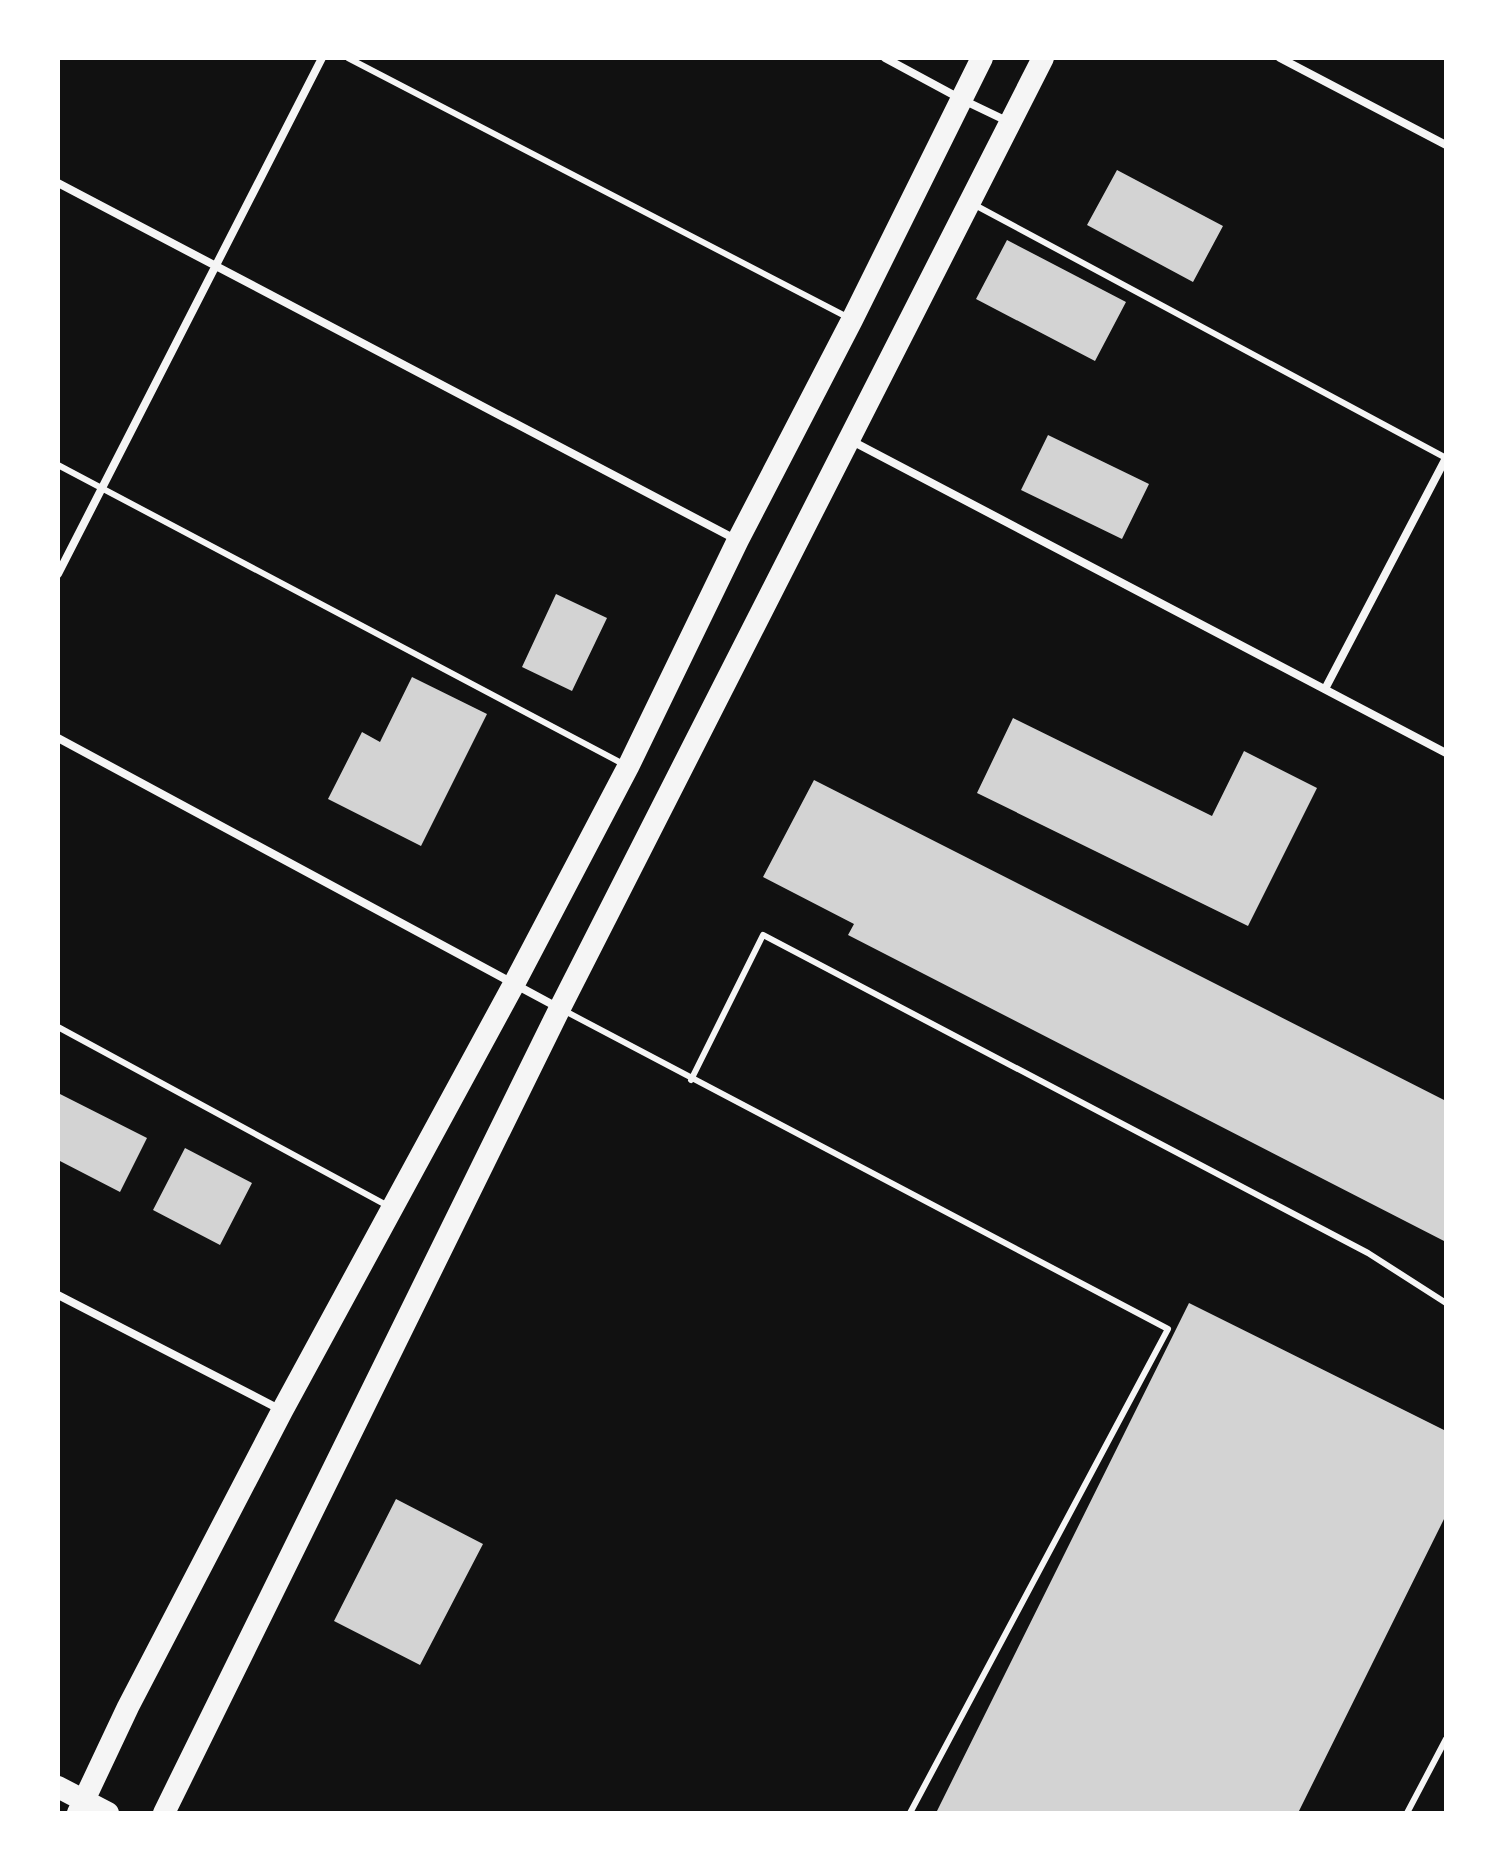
<svg xmlns="http://www.w3.org/2000/svg" width="1504" height="1871" viewBox="0 0 1504 1871" font-family="'Fira Sans',sans-serif">
<rect width="100%" height="100%" fill="#111"/>
<path fill="#d3d3d3" d="M1117,170L1223,226L1193,282L1087,225Z
M1007,240L1126,302L1095,361L976,299Z
M1048,435L1149,484L1122,539L1021,490Z
M556,594L607,618L572,691L522,667Z
M412,677L487,714L421,846L328,799L362,732L380,742Z
M1013,718L1212,816L1244,751L1317,788L1248,926L977,793Z
M814,780L1446,1101V1242L848,935L854,924L763,877Z
M58,1093L147,1138L120,1192L58,1160Z
M185,1148L252,1183L220,1245L153,1210Z
M1189,1303L1446,1431V1515L1298,1813H936Z
M396,1499L483,1544L420,1665L334,1621Z"/>
<g fill="none" stroke-linecap="round" stroke-linejoin="round">
<path stroke="#f5f5f5" stroke-width="6" d="M348,58L849,318
M973,204L1446,458
M58,465L625,765
M563,1010L1168,1329L910,1813
M58,1027L388,1206
M691,1080L763,935L1368,1253L1446,1303
M1407,1813L1446,1739"/>
<path stroke="#f5f5f5" stroke-width="8" d="M885,58L961,99L1009,122
M1280,58L1446,145
M58,183L737,540
M850,440L1446,753
M58,574L322,58
M1325,689L1446,458
M58,738L557,1007
M58,1295L281,1410"/>
<path stroke="#f5f5f5" stroke-width="22" d="M58,1787L108,1813
M78,1813L128,1707L282,1411L514,984L628,767L738,540L852,320L982,58
M164,1813L560,1008L1043,58"/>
</g>
<rect width="1504" height="1871" fill="none" stroke="#ffffff" stroke-width="120"/>
</svg>
